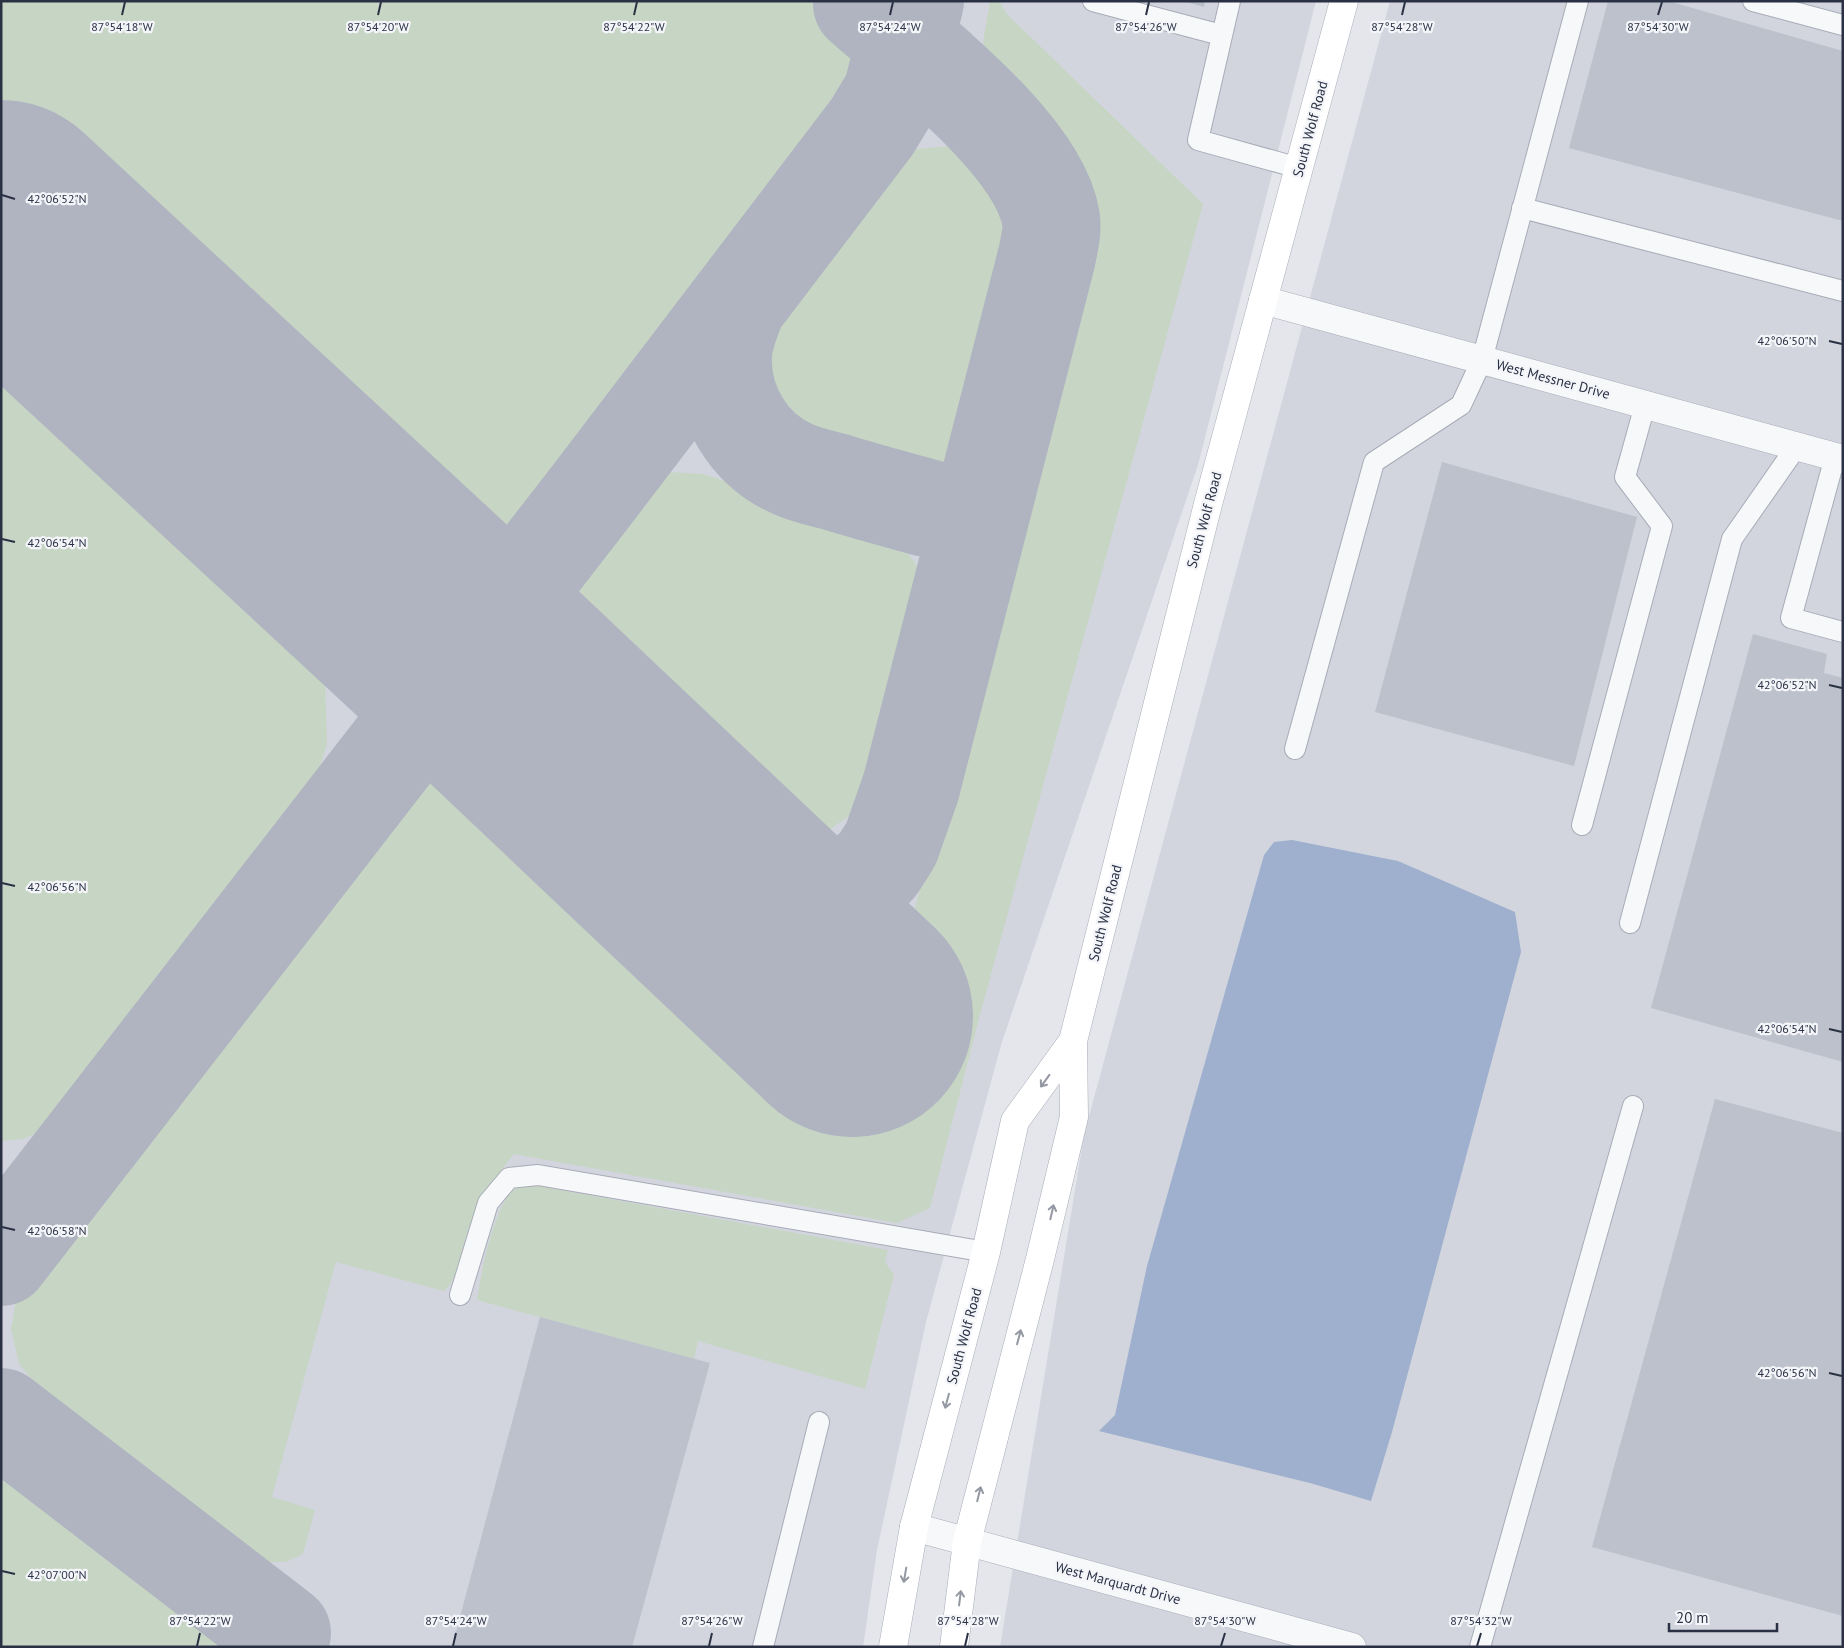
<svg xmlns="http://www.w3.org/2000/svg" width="1844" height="1648" viewBox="0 0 1844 1648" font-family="'PT Sans',sans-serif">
<rect width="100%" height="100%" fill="#e4e6ec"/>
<path fill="#d2d5de" d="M1,1H1316L1198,465L1001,1045L926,1322L877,1550L863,1647H1Z
M1390,1H1843V1647H1000L1084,1135Z"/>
<path fill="#c7d6c4" d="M1,1H816C840,22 857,55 854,87C852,98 848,110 845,121L534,519L509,537L471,543L427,532L1,136Z
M990,1H999L1006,13L1203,204L981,1011L930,1208L897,1223L514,1154C496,1176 480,1199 469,1227C461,1248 462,1275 444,1291L336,1262L272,1497L315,1510L303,1554L286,1562H263L45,1395L19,1364L11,1329L16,1300L29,1273L433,748L455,742L477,747L816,1060L898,972L1084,264C1085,250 1088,235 1088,222C1086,169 1054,137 1018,103C1007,93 989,80 984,66C979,51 988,18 990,1Z
M949,146C958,149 971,150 979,155C1007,172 1016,199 1021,229L957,453L943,470L921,478L809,443L773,411L757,368L760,326L769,310L890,162L917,149Z
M1,302L265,548L307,618L325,681L327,743L308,808L285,846L77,1112L24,1139L1,1141Z
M671,472L703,474L889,532L915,562L921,586L868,780L849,816L823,834L789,840L764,837L741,822L543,640L551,598L577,555L629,491Z
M523,1183L888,1250L885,1262L894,1275L865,1389L698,1341L694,1359L477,1300C481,1272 492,1219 508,1196C511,1191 519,1187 523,1183Z
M1,1467L231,1647H1Z"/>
<path fill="#9eb0cd" d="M1292,840L1398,861L1515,912L1521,952L1392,1432L1371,1501L1310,1483L1099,1431L1115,1415L1147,1266L1264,855L1274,842Z"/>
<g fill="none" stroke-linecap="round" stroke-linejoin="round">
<path stroke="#b0b4c1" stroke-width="98" d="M738,303C731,320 724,336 723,355C721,404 749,451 795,470C809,476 825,479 839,483C868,492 898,500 927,508
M404,735L415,697L408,644L389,582L441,597L487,596L526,577
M678,852L779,901L816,899L855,884L877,866L891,844L911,787L1047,256C1049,245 1053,230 1051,219C1039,145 918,54 862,4
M1,1257L591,496L872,127L892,94L915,1
M1,1417L282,1633"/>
<path stroke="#b0b4c1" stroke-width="242" d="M1,221L502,685L852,1016"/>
</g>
<path fill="#bdc1cc" d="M1183,1H1205L1204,7Z
M1608,1H1668L1843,51V221L1569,148Z
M1442,462L1637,517L1574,766L1375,712Z
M1753,634L1827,654L1824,673L1843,678V1062L1651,1008Z
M1715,1099L1843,1133V1616L1592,1547Z
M540,1317L710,1363L632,1647H452Z"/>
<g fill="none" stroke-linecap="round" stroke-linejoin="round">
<g stroke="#a8acb7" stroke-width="22">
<path id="lane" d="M1093,1L1221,35
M1230,1L1198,140L1299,168
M1753,1L1843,25
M1522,208L1843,291
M1835,457L1791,618L1843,632
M1295,749L1374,462L1461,405L1482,360L1578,1
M1582,825L1662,526L1625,477L1645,405
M1630,923L1732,539L1797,446
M460,1295L488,1203L509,1178L538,1175L986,1252
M763,1647L819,1422
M1480,1647L1633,1106"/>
</g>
<g stroke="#a8acb7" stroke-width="29">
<path id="street" d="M1263,300L1843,459
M914,1527L1352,1647"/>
</g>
<g stroke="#a8acb7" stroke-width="29">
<path id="secondary" d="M893,1647L914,1527L986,1252L1015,1121L1073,1041
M954,1647L967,1542L1040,1259L1074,1117L1073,1041L1208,504L1344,1"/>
</g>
<use href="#lane" stroke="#f7f8fa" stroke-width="20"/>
<use href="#street" stroke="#f7f8fa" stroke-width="28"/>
<use href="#secondary" stroke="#fff" stroke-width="28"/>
</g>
<defs><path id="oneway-shaft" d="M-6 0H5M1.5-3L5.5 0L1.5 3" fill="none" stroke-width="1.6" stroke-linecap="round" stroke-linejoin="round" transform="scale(1.25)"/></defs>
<g stroke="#9498a2">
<use href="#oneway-shaft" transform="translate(1045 1081) rotate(126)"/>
<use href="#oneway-shaft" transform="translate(1052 1212) rotate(-77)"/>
<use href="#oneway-shaft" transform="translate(1019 1337) rotate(-75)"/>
<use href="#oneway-shaft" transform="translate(947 1401) rotate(105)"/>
<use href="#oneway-shaft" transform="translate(979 1494) rotate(-76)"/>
<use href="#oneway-shaft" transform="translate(905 1575) rotate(100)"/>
<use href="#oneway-shaft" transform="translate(960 1598) rotate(-83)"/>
</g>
<path fill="none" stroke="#2a3145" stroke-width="2" d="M122,15L125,2M378,15L381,2M634,15L637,2M890,15L893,2M1146,15L1149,2M1402,15L1405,2M1658,15L1662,2M2,195L15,199M1829,341L1842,344M2,539L15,542M1829,685L1842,688M2,883L15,886M1829,1029L1842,1032M2,1227L15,1230M1829,1373L1842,1376M2,1571L15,1574M197,1646L200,1633M453,1646L456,1633M709,1646L712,1633M965,1646L968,1633M1221,1646L1225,1633M1477,1646L1481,1633"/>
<g text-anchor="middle" stroke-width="4.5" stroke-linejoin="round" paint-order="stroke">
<g font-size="14" fill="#2a3145" stroke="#f4f5f9">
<text transform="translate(1310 129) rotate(-75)" y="5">South Wolf Road</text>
<text transform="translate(1553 379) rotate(15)" y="5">West Messner Drive</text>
<text transform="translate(1204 520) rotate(-75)" y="5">South Wolf Road</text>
<text transform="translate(1105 913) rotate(-76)" y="5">South Wolf Road</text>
<text transform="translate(964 1336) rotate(-75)" y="5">South Wolf Road</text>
<text transform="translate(1118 1583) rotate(15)" y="5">West Marquardt Drive</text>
</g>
</g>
<g font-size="12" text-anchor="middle" fill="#2a3145" stroke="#f4f5f9" stroke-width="4.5" stroke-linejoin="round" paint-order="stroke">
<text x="122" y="31">87°54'18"W</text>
<text x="378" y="31">87°54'20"W</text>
<text x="634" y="31">87°54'22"W</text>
<text x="890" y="31">87°54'24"W</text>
<text x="1146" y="31">87°54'26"W</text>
<text x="1402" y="31">87°54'28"W</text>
<text x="1658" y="31">87°54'30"W</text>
<text x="57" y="203">42°06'52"N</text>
<text x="1787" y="345">42°06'50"N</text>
<text x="57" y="547">42°06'54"N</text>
<text x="1787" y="689">42°06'52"N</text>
<text x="57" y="891">42°06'56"N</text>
<text x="1787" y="1033">42°06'54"N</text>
<text x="57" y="1235">42°06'58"N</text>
<text x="1787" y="1377">42°06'56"N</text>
<text x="57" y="1579">42°07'00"N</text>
<text x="200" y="1625">87°54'22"W</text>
<text x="456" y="1625">87°54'24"W</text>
<text x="712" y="1625">87°54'26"W</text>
<text x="968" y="1625">87°54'28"W</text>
<text x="1225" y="1625">87°54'30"W</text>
<text x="1481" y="1625">87°54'32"W</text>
</g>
<rect width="1844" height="1648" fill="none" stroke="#2a3145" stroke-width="5"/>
<path d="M1669 1623v8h108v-8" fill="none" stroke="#2a3145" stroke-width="2.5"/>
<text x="1676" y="1623" font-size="15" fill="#2a3145" stroke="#f4f5f9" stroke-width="4" paint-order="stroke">20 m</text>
</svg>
